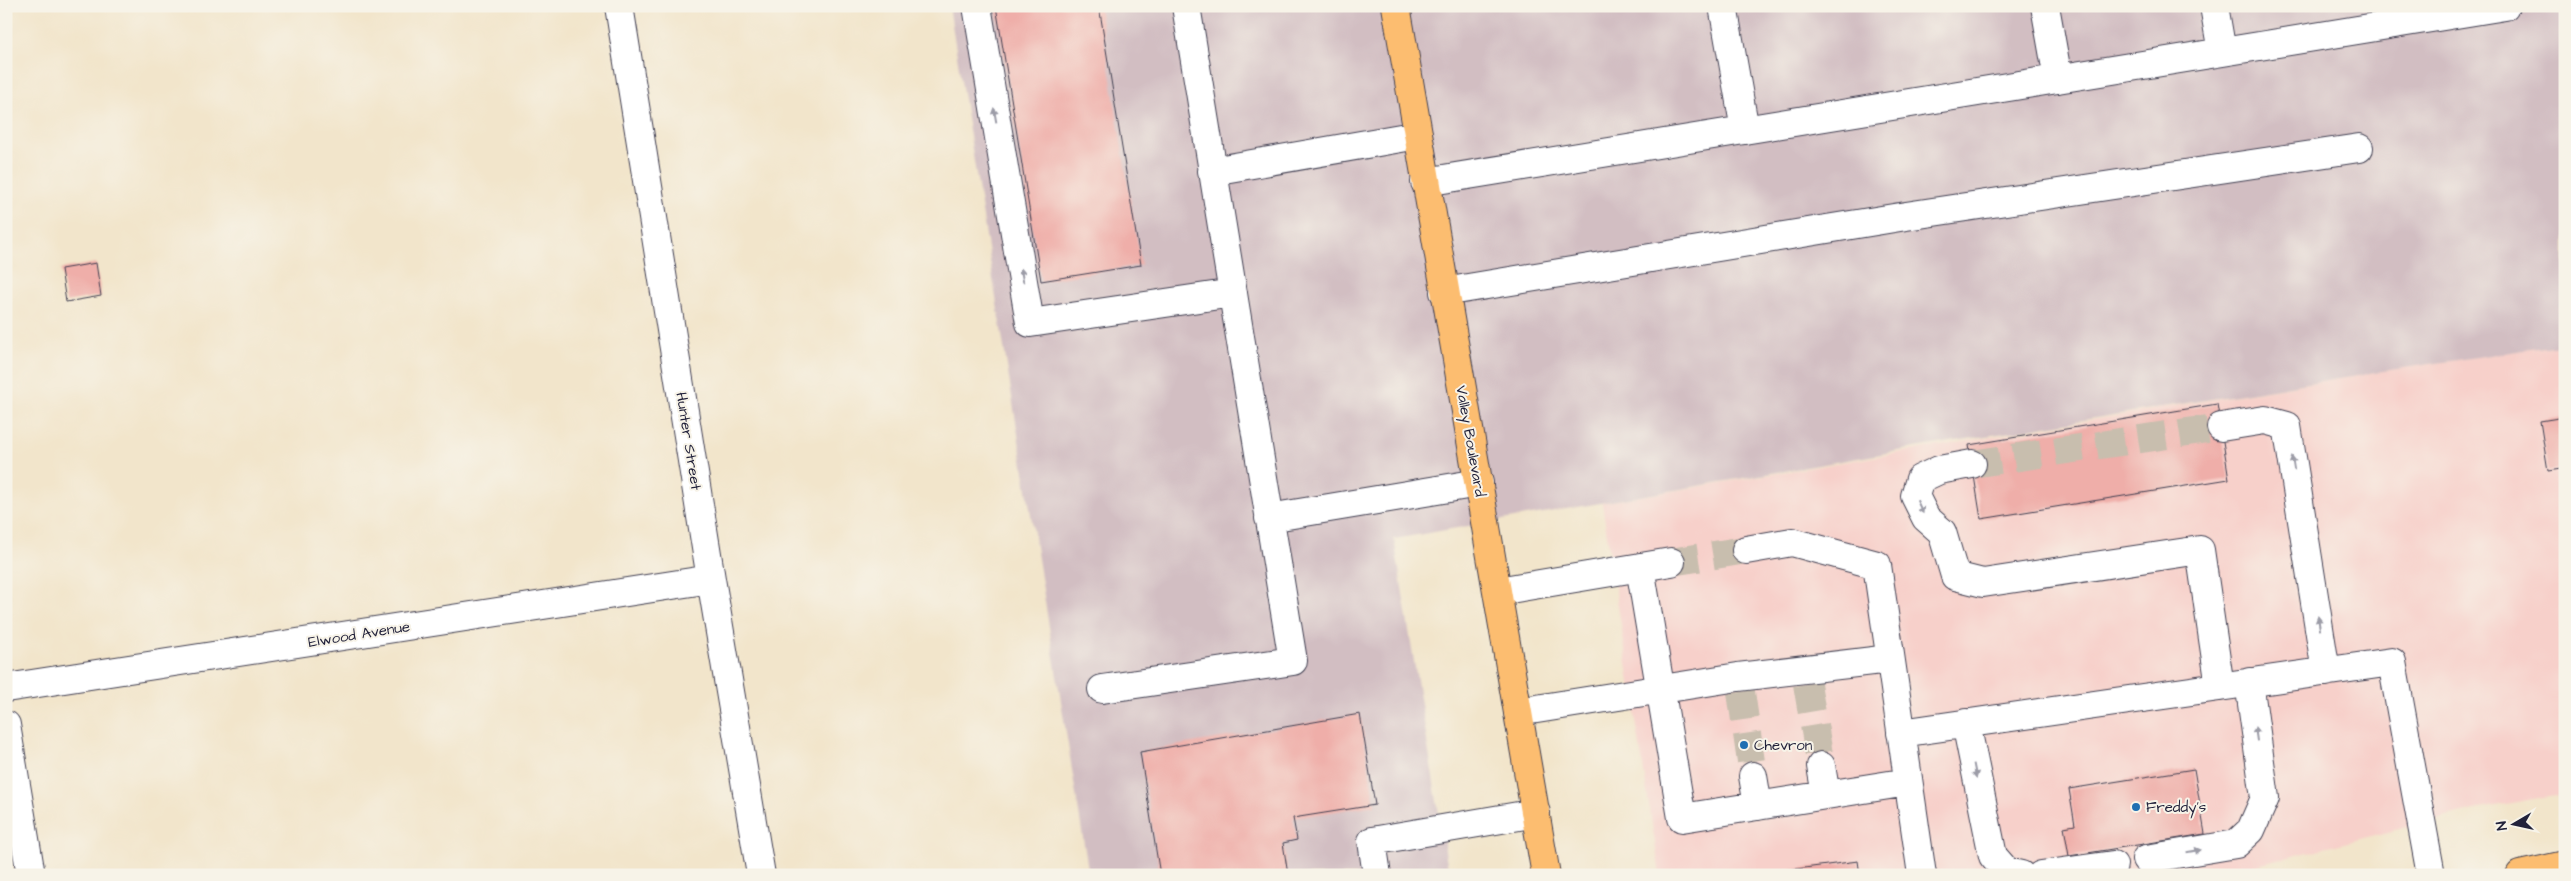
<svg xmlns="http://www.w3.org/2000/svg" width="2571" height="881" viewBox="0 0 2571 881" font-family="'Architects Daughter',sans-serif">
<rect width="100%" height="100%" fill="#f7f3e8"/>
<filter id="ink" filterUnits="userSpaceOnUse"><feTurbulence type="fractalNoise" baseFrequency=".02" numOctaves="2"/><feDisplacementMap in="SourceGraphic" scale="10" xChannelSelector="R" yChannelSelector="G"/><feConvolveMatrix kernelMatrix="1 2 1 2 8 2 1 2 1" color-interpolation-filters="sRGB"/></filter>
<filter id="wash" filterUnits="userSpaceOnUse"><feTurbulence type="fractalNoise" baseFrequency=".0096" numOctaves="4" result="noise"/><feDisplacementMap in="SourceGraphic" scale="20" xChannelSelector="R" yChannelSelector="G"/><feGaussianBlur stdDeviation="1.12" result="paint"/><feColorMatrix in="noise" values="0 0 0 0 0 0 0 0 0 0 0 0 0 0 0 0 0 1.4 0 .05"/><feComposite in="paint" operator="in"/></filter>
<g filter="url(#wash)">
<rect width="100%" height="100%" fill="#f2e5cb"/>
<path fill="#f7d0ca" d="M2565,344V793L2474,810L2218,875H1660L1602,503L2370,373Z"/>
<path fill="#d2bec2" d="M949,6H2565V344L2370,373L1944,443L1394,539L1449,875H1089Z"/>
<g id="blocks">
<path fill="#efaea9" d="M996,6H1099L1141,265L1041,281Z
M96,263L101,296L66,302L61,269Z
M2217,404L2229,479L1981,519L1969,445Z
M2565,417V486H2564L2561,469L2548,471L2540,421Z
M1360,714L1375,805L1293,818L1297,840L1283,843L1288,875H1160L1140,752Z
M2194,769L2205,834L2069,856L2064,827L2075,825L2069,789Z
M1858,861L1860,875H1758V874Z"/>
</g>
</g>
<g filter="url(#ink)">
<use href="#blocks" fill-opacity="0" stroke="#413f51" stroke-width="1"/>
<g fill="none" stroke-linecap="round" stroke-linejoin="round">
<path stroke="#c8beae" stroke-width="28" stroke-dasharray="28 14" stroke-linecap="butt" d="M1972,464L2221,427
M1671,562L1746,550
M1807,684L1821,766
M1741,692L1753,776"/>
<g stroke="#413f51" stroke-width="30">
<path id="minor" d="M619,6L711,579L761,875
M977,6L1030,323L1233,293
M1723,6L1745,130
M2045,6L2058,79
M2214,6L2222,52
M1212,171L1418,135
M1425,182L2505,6
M1444,292L1906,216L2359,148
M2221,427L2265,420L2287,426L2326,672
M1972,464L1939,470L1920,479L1915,496L1926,518L1942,532L1955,576L1983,583L2200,550L2220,687
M1269,518L1479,483
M1746,550L1792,542L1877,565L1922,875
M1640,567L1682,818L1908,782
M1498,591L1671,562
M6,688L711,579
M1102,689L1293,661L1186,6
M1518,712L1738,677L1890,659
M1966,723L1993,856L2007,872L2021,875
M6,725L31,875
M1901,733L2392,662L2431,875
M1821,766L1826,795
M1753,776L1758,806
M2146,859L2236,844L2251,830L2265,798L2249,682
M1377,875L1372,841L1536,813
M2041,875L2113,865"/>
</g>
<g stroke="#413f51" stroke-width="30">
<path id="major" d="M1396,6L1546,875
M2520,875L2565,865"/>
</g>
<use href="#minor" stroke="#fff" stroke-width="28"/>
<use href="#major" stroke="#fcbd6f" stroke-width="28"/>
</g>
<defs><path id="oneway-solid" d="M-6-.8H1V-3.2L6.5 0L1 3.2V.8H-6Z" transform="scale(1.25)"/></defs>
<g fill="#9c9ca7">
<use href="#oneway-solid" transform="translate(995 115) rotate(-100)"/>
<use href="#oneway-solid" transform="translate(1022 275) rotate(-100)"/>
<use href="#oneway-solid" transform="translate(2293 463) rotate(-99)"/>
<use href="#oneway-solid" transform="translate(1920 507) rotate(65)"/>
<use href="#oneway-solid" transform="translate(2319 623) rotate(-99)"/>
<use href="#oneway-solid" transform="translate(2256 734) rotate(-98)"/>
<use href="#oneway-solid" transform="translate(1975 771) rotate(79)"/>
<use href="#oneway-solid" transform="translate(2194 851) rotate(-9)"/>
</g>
</g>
<g fill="#1f6fb2" stroke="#f7f3e8" stroke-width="2">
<circle cx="1744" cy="745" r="5"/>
<circle cx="2136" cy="807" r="5"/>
</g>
<g text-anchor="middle" stroke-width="4" stroke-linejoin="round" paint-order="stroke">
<g font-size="15" fill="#22223b" stroke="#f7f3e8">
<text transform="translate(689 441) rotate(81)" y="5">Hunter Street</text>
<text transform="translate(1471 441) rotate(80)" y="5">Valley Boulevard</text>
<text transform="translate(359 634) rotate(-9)" y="5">Elwood Avenue</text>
</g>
<g font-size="15" fill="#22223b" stroke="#f7f3e8" text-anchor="start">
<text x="1754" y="750">Chevron</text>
<text x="2146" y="812">Freddy's</text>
</g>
</g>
<rect width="2571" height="881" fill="none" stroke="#f7f3e8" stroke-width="25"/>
<g transform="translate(2514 824) rotate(261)" stroke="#f7f3e8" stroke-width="4" paint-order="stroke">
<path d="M0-4L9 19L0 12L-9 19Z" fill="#22223b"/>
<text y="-8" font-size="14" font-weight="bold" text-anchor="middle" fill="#22223b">N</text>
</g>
</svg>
